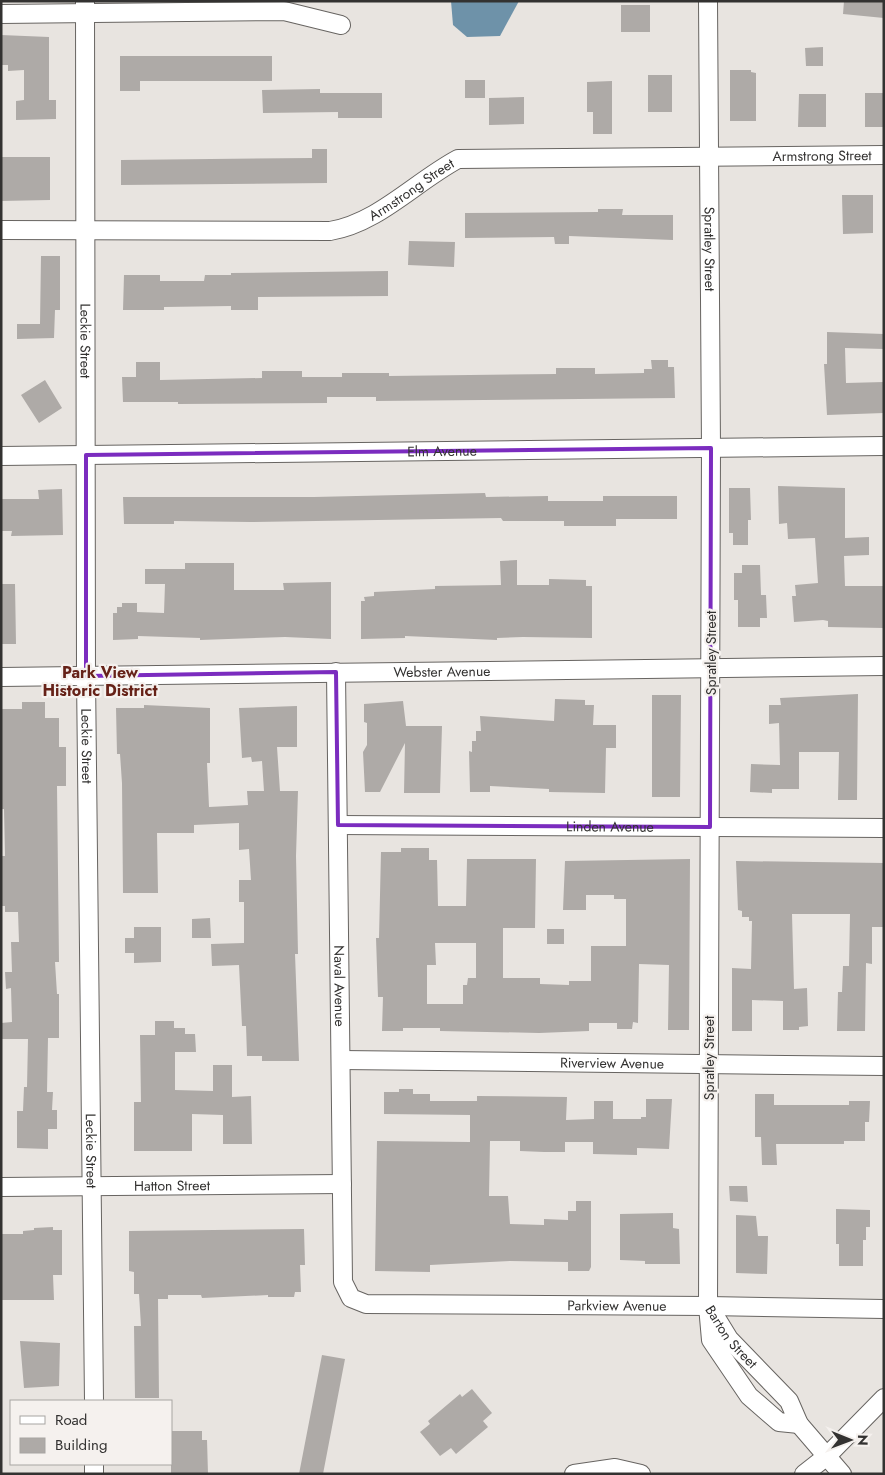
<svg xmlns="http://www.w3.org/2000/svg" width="885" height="1475" viewBox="0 0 885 1475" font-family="Jost,sans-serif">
<rect width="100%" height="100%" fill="#e8e4e0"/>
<path fill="#6e92a9" d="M451,1H519L500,36L467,37L453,25Z"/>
<path fill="#aeaaa7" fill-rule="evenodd" d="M844,1H884V18L843,14Z
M621,5H650V32H621Z
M1,35L49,37V100H56V119L16,120V101L24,100V70L8,71V65H1Z
M823,47V66H806L805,48Z
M120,56H272V81H140V91H120Z
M730,70H751V72L756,73V121H730Z
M648,75H672V112H648Z
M465,80H485V98H465Z
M612,81V134H593V112H587V82Z
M320,89V93H382V118H338V112L263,113L262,90Z
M865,93H884V127H865Z
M799,94H826V127H798Z
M524,97V124L489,125V98Z
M312,149H327V183L121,185V160L312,158Z
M1,157H50V200L1,201Z
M842,195H873V233L843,234Z
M598,209H623L622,215H673V240L569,236V244H555L554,237L465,238V213L598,212Z
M409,241L455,242L454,267L408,265Z
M41,256H60V310H55L54,338L17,339V324H40Z
M388,271V296L258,297V310H231V306L164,307V310H123L124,275H160V281H204L205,275H231V273Z
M827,332L884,334V349L845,348L846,383L884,382V413L827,415L824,364H827Z
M651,360H668V367H674L675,398L376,401V397H327V403L178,404V402H123L122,377H136V362H160V380L262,378V371H302V377H342V373H389V376L556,374V368H595V374L644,373V369H652Z
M45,380L62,408L39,423L21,395Z
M778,486L845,488V538L869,537V555L844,556L845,586H884V628L828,627V621L823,620L794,622L792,596H796L795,585L818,583L815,538L788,539L787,523L779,524Z
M729,488H750L751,520H748V545H733V533H729Z
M62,489L63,535L11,536L12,531H1V499H39L38,490Z
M485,493L486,497L548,496V501H603V496H677V519H616V526H564V521H503L501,518L250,522L174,521V524H124L123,497H314Z
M517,560V585H549V579L586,580V586H592V638L523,637L497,638V640L405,636V638L361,639V601H365L364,597L374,596V592L435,589V586L501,585L500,561Z
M185,563H234V590H284L283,583L331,582V639L285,637L200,640V638L138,636V639L113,640V613H117V607H122V603H137V612L164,613L165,584H145V569H185Z
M742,565H760L761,595H766L767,618H760V627H738V600H734V573H742Z
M1,584H15L16,644H1Z
M858,694L857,800H838L839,752H799V789H772V793L750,792L751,764L780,765L779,723L769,724V705H781L780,698Z
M652,695H681L680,797H652Z
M555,699L585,700V705H594L593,725H616V748H606L605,793L549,792V789L490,786V792H470L469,751L472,752V741H476V731H481L480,716L554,721Z
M403,701L406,726H442L440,793H404L405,743L380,792H365L363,752L367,745V723L364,722V704Z
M22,702H45V718H59V747H66V786H57L59,962H55L57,994H59V1038H48L47,1092H53L52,1110H57V1129H48V1149L17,1148V1111H23L24,1087H27L28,1039H1V1023L12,1022L11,988L6,989L5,972H12L11,942H19L18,912H5V906H1V856H5L4,809H1V709H22Z
M144,705L210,708V763H207L209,807L248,805L247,791H264L262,761L252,762L251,757L242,758L239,708L297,706V747H277L280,791H298L296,856L298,954H295L299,1061H262V1056H247L246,1026H242L239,965L212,966L211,944L244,943V902H239V880H251L249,849L239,850V823L194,825V833H157L158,893H123L122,783L120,754H117L116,708H144Z
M401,848H429V860H437L438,906H466L467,859H536L535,928H503V978H540V984L569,985V981H591V946H626V899H614V895H586V910H563L565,861L690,859L689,1030H668L669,965L639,964L638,1023L633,1022L632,1029H617V1023H589V1031L539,1033L440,1031V1028H403V1031H382L383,997H378L376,938H379L381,852H401ZM435,943H476V978H468L467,985H463V1004H427V965H436Z
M736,861L884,863V927H872V964L866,963L865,1031H837L838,992H842L843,966H849L850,914H792L794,989L807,988L808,1026L799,1027V1030H783V1001L752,1000V1031H732V968L751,969L752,921H749V917H742V911L738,910Z
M210,918L211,938H192V919Z
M134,927H161V962L134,963V953H125V938H134Z
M547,929H564V944H547Z
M155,1021H174V1028H185V1034H195L196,1052H175V1090L213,1091V1065H232V1097L251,1096L252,1144H223V1115L192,1114V1151H134V1102H141L140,1035H155Z
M399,1089H413V1094H430V1101H477V1096L567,1097L566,1120L594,1119V1101H613V1119H641V1117H646V1099H672L669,1149L637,1148V1155L593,1154V1142H565V1152H544L520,1151V1141H490L489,1196H508L510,1224L544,1225V1219L568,1220V1211H576V1201H591V1267L589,1271H568V1262L510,1261L430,1265V1272L375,1271L377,1141L470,1142V1115L384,1114V1092H399Z
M755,1094H774V1105H849V1101H870L869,1122H865V1141H844V1144H776L777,1165H762L761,1137H755Z
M729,1186H747L748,1202L730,1201Z
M836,1209L870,1210V1227H866V1240H863V1266H839V1244H836Z
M673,1213V1228L679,1229L680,1264H645V1261L620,1260V1214Z
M736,1215L756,1216L758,1236H768L767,1274L736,1273Z
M53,1227V1230H62V1275H53L54,1300H1V1234H23V1231L34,1230V1228Z
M304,1229L305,1265H300L301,1292H295L294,1297H268V1295L202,1298L201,1295H168V1299H158L159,1398H135L134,1326H141L139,1294H134V1272L129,1271V1231Z
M20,1341L60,1343L59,1386L24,1388Z
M322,1355L345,1359L323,1474H299Z
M472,1389L492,1413L483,1421L488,1427L456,1454L451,1448L440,1456L420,1432L430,1424L428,1421L460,1394L462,1397Z
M171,1431H202V1440H207L208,1474H171Z"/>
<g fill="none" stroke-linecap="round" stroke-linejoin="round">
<g stroke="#676461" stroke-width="20">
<g id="street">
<path id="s1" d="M85,1L86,676L94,1401"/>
<path id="s2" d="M708,1L711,448L708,1306L711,1340L749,1396L779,1422L799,1424"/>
<path d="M1,14L284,11L341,25"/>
<path id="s3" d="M1,230L330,231C378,223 415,182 458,159L884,155"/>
<path id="s4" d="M1,456L884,446"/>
<path id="s5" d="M336,672L343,1282L351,1298L366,1304L708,1306L884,1309"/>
<path id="s6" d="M1,677L884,666"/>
<path id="s7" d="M338,825L884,828"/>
<path id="s8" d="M341,1060L884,1066"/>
<path id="s9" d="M1,1187L342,1184"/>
<path id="s10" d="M710,1308L729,1339L789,1401L799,1424L842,1474"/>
<path d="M94,1464V1474"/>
<path d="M574,1474L615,1468L641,1474"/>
<path d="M804,1474L827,1456L884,1398"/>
</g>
</g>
<use href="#street" stroke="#fff" stroke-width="18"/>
</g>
<path fill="none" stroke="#7b2cbf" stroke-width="4" stroke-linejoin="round" d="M711,448L710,827L338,825L336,672L86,676V455Z"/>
<g text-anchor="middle" stroke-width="4.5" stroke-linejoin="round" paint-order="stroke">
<g font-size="14" fill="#333231" stroke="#f5f1ee">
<text dy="5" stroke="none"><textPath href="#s3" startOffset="841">Armstrong Street</textPath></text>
<text dy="5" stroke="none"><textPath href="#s3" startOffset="421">Armstrong Street</textPath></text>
<text dy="5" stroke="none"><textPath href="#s2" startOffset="248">Spratley Street</textPath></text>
<text dy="5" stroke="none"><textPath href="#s1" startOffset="340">Leckie Street</textPath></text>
<text dy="5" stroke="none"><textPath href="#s4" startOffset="441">Elm Avenue</textPath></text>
<text transform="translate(711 653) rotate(-90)" y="5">Spratley Street</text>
<text dy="5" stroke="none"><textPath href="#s6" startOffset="441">Webster Avenue</textPath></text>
<text dy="5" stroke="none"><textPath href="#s1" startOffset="745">Leckie Street</textPath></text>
<text dy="5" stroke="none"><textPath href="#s7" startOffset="272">Linden Avenue</textPath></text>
<text dy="5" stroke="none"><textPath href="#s5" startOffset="314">Naval Avenue</textPath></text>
<text transform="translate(709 1058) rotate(-90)" y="5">Spratley Street</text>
<text dy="5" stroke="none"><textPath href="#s8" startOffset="271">Riverview Avenue</textPath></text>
<text dy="5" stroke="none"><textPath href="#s1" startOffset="1150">Leckie Street</textPath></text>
<text dy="5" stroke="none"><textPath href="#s9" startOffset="171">Hatton Street</textPath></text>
<text dy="5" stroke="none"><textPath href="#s5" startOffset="895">Parkview Avenue</textPath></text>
<text dy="5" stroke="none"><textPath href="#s10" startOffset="36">Barton Street</textPath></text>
</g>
<g font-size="16" font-weight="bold" fill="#662218" stroke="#f5f1ee">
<text x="100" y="678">Park View<tspan x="100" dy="18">Historic District</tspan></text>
</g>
</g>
<rect width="885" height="1475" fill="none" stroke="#333231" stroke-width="5"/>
<rect x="10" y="1400" width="162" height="65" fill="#f5f1ee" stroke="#a7a5a2"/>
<rect x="20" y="1416" width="25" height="8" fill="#ffffff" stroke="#a7a5a2"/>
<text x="55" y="1425" font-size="15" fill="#333231">Road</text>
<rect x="20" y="1438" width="25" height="15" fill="#aeaaa7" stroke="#a7a5a2"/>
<text x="55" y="1450" font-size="15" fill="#333231">Building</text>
<g transform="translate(850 1440) rotate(91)" stroke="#f5f1ee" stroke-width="4" paint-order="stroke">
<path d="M0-4L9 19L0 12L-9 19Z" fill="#333231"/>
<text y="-8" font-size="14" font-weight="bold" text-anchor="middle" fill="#333231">N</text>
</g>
</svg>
